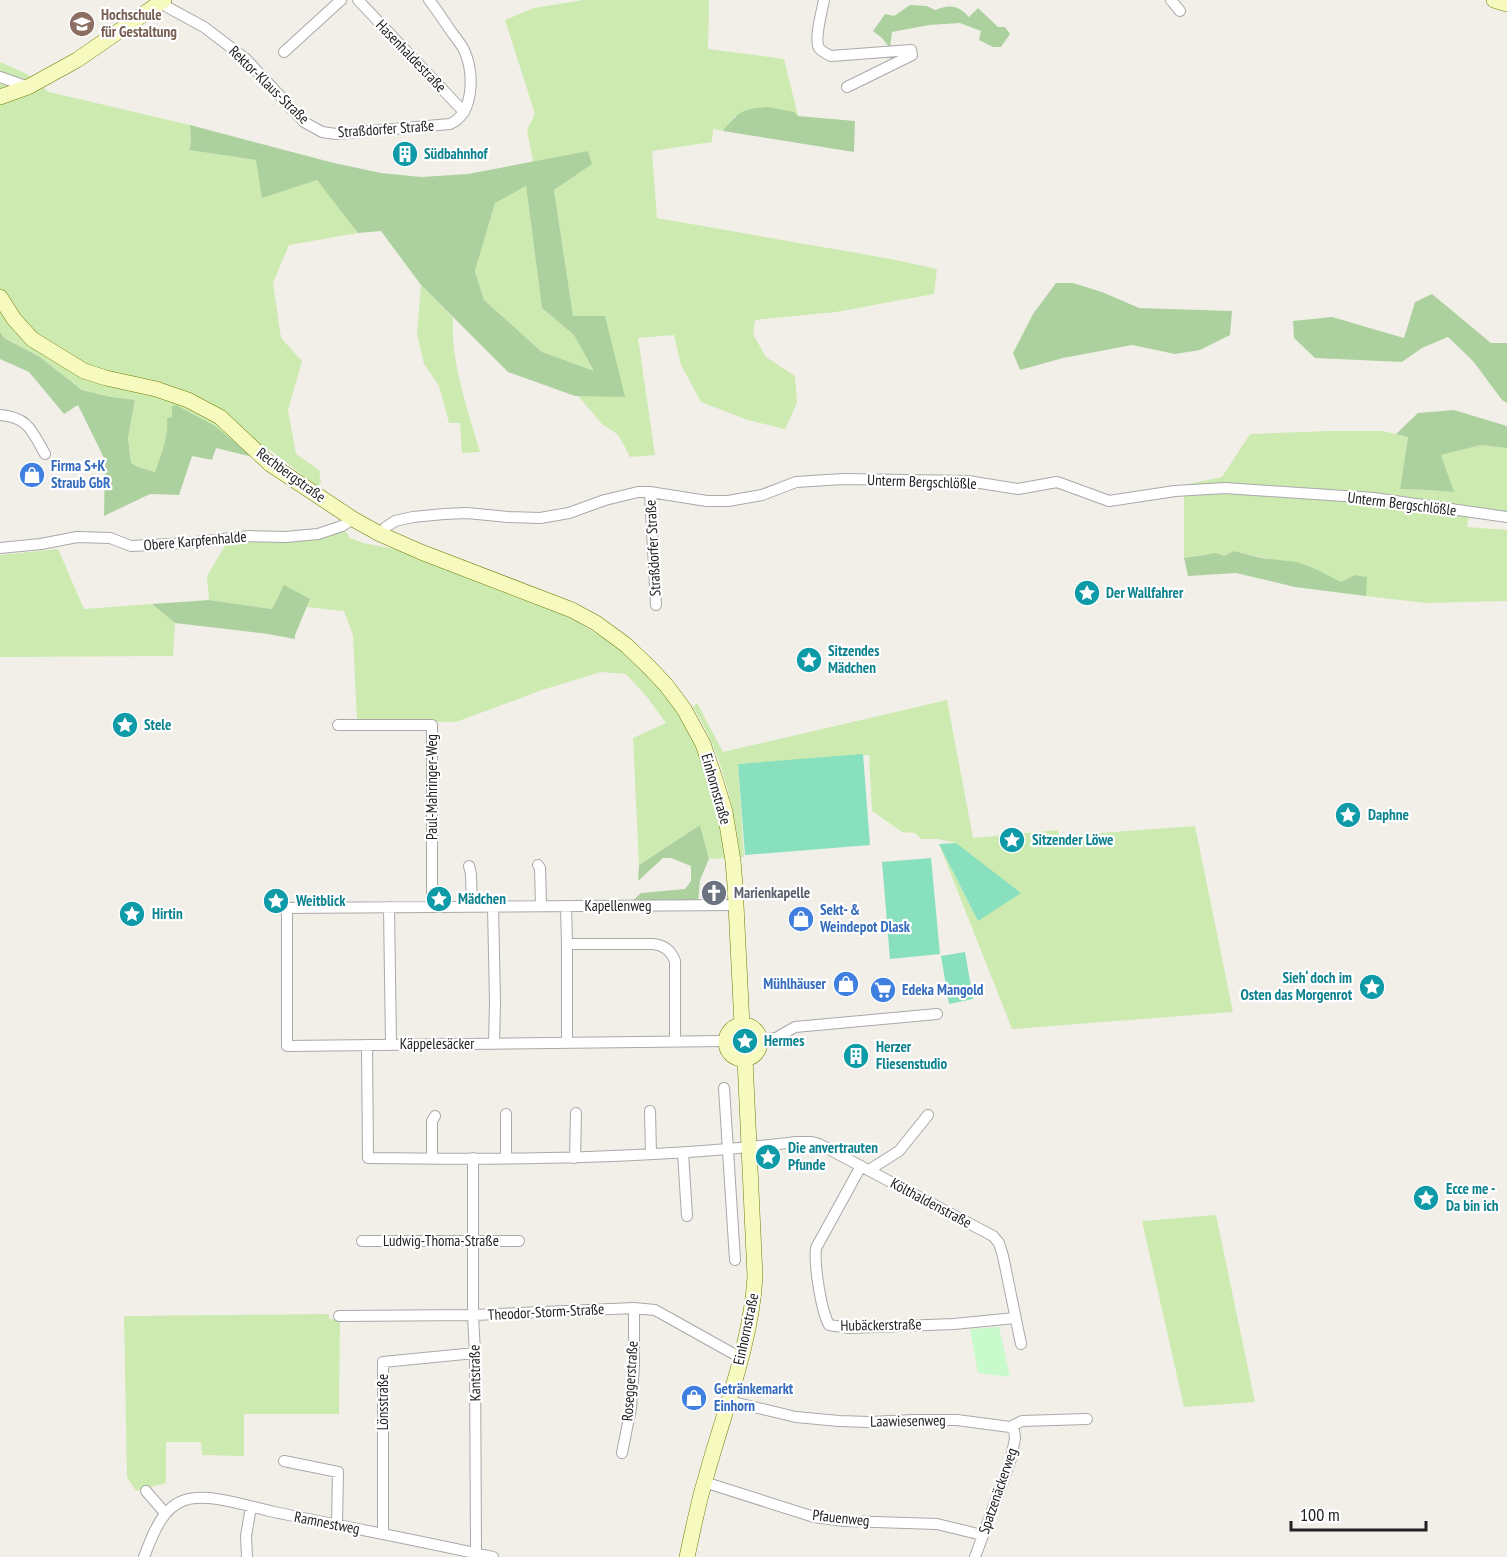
<svg xmlns="http://www.w3.org/2000/svg" width="1507" height="1557" viewBox="0 0 1507 1557" font-family="'PT Sans Narrow',sans-serif">
<rect width="100%" height="100%" fill="#f2efe9"/>
<path fill="#cdebb0" d="M583,0H709L708,49L784,59L798,116H735L723,131L713,129L712,142L652,151L657,218L891,259L937,269L934,294L836,312L755,320L753,334L766,357L795,376L797,403L785,429L748,420L701,402L681,365L674,335L638,338L655,455L630,457L624,445L617,434L602,424L578,396H624L573,316L554,190L591,164L588,151L533,162L527,130L535,114L505,20L534,8Z
M0,62L27,74L49,92L190,125L191,142L189,150L256,160L317,179L358,233L289,245L273,283L281,338L302,361L288,410L296,454L319,470L321,483L318,487L270,450L253,457L172,417L168,418C169,437 161,455 155,472L138,467L131,463L128,438L135,401L111,397L82,390L40,357L4,338L0,332Z
M526,185L542,308L574,335L595,372L542,352L484,300L475,271L495,203Z
M421,285L453,318C450,360 468,411 480,452L462,453L460,423H449L439,386L424,364L417,334Z
M1329,431H1383L1408,437L1400,489L1428,490L1453,492L1440,455L1481,445L1507,448V515L1470,510L1467,527L1507,530V601L1426,603L1366,596V577L1355,575L1341,583L1318,570L1234,551L1224,556L1207,554L1184,558V485L1222,477L1250,434Z
M344,529L350,538L363,543L400,550L461,575L502,589L547,607L578,622L623,651L668,696L695,741L714,790L725,858L709,859L700,825L639,865L633,738L666,723L647,697L626,674L601,672L542,690L456,722L357,721L353,635L344,611L307,607L310,599L272,609L209,600L207,576L226,544L286,539Z
M58,549L84,609L152,604L175,623L173,656L0,657V555Z
M947,700L973,838L1058,830L1059,836L1195,826L1233,1012L1012,1029L939,844L978,921L956,843L938,839H921L915,833L902,832L872,811L869,755L738,764L744,857H740C733,803 722,754 693,707L697,703L723,752Z
M1216,1215L1255,1402L1184,1407L1142,1221Z
M329,1314V1319H340L339,1414H244V1456L202,1455L201,1442H166V1483L136,1491L127,1477L124,1316Z"/>
<path fill="#add19e" fill-rule="evenodd" d="M910,5L927,6L935,10C950,4 958,5 969,17L978,8L998,27H1005L1010,34L1001,47H993L979,40L981,31L960,23L929,25L892,32L890,48L882,38L873,31L885,14L894,16Z
M768,107L794,112L798,116L855,121L854,152L723,131C739,111 743,109 768,107Z
M190,125L334,163L381,173L421,177L468,174L588,151L592,164L554,190L573,316H605L625,397L575,396L508,372L421,285L381,231L358,233L317,180L262,198L256,160L189,150L191,142ZM526,186L542,308L574,335L594,371L542,352L484,300L475,271L495,203Z
M1056,283H1073L1102,292L1139,308L1232,311L1230,335L1200,350L1175,354L1132,345L1063,358L1020,370L1013,353L1033,314Z
M1432,294L1491,343H1507V403L1502,400L1473,361L1448,337L1422,348L1402,362L1315,358L1294,338L1293,321L1332,317L1404,338L1415,302Z
M0,332L4,338L40,357L82,390L111,397L135,400L128,438L131,463L138,467L155,472C161,454 169,437 167,418L172,417V406L176,405L215,426L253,457L216,448L212,460L192,456L179,495L150,494L104,516L105,460L78,405L64,414L29,372L0,359Z
M1454,410L1507,426V448L1481,445L1441,455L1454,492L1428,490L1400,489L1408,437L1396,434L1418,413Z
M1234,551L1262,558L1297,562L1318,570L1341,582L1355,575L1367,577L1366,596L1295,587L1236,573L1188,576L1184,558L1216,553L1224,556Z
M284,585L310,599L295,635V639L268,634L175,623L152,604L209,600L272,609Z
M700,825L709,859L700,880L698,903L629,904L641,893L685,889L691,881V866L671,858H663L638,881L639,865Z"/>
<path fill="#c8facc" d="M999,1327L1010,1377L978,1373L970,1329Z"/>
<path fill="#88e0be" d="M863,754L870,845L745,855L738,764Z
M956,843L1021,893L978,921L939,844Z
M931,858L940,954L890,959L882,862Z
M965,952L973,999L949,1004L941,956Z"/>
<g fill="none" stroke-linecap="round" stroke-linejoin="round">
<g stroke="#a9a9a9" stroke-width="12">
<path id="street" d="M358,0L464,112
M824,0C822,11 814,39 819,48C822,52 827,54 831,56L911,50L912,55L847,87
M1171,0L1180,11
M160,3L204,27L246,59L304,122L322,132L336,134L450,124C475,113 474,72 464,50C461,44 457,39 453,34C445,23 438,11 429,0
M284,52L341,0
M0,77L28,87
M0,415C28,417 32,431 45,454
M650,492L656,605
M380,534L386,527L395,521L413,517L444,514L467,513L508,517L540,518L569,513L605,500L638,492H650L707,501H728L762,495L796,482L843,479L968,481L1018,489L1057,482L1109,501L1175,491L1225,488L1374,498L1507,517
M0,548L41,544L77,537L110,538L131,546L188,543L249,536L285,537L318,534L342,526L353,519
M338,725H432V906
M538,865L540,868L541,906
M469,866L471,874L472,906
M493,906L495,1002L494,1044
M566,906L567,944
M389,907L391,1044
M279,908L737,905
M287,908V1046L726,1041
M759,1040L776,1038L795,1027L937,1014
M567,1043V944H653C664,945 671,950 675,961V1042
M367,1045L368,1158C511,1160 654,1159 796,1142H812L819,1144L993,1236L999,1243L1003,1256L1021,1344
M724,1088L735,1260
M650,1111L651,1154
M683,1153L687,1216
M432,1158V1121L435,1116
M473,1158V1315L475,1353L476,1553
M506,1158V1114
M575,1158L576,1113
M861,1166L816,1248C814,1265 821,1310 829,1325L849,1328L954,1324L1015,1318
M869,1170L899,1151L928,1115
M362,1241H519
M339,1316L473,1315L634,1308L655,1310L741,1358
M729,1401L796,1417L839,1421L869,1422L914,1420H957L1010,1427L1022,1421L1087,1419
M622,1453L631,1408L634,1366V1308
M284,1461L338,1472L337,1525
M704,1482L814,1517L844,1521L937,1524L982,1535
M146,1491L165,1513
M383,1534V1362L475,1353
M144,1557C152,1536 162,1507 185,1500C208,1492 250,1507 274,1512C347,1527 421,1541 493,1557
M247,1557L246,1536L251,1507
M975,1557L1011,1459L1015,1438L1014,1430L1010,1427"/>
</g>
<g stroke="#707d05" stroke-width="16">
<path id="secondary" d="M1494,0L1507,4
M0,97L28,87L77,60L164,0
M0,297L14,319L32,339L84,371L106,378L156,389L188,400L220,417L270,464L353,519L380,534L421,552L572,610L596,623L626,645L648,666L666,685L684,709L703,744L715,779L725,812L733,861L735,885L742,1025
M726 1042a17 17 0 1 1 34 0a17 17 0 1 1-34 0Z
M687,1557C693,1530 698,1503 706,1477C724,1411 751,1345 755,1277L745,1059"/>
</g>
<use href="#street" stroke="#fff" stroke-width="10"/>
<use href="#secondary" stroke="#f7fabf" stroke-width="15"/>
</g>
<defs>
<g id="university-disc" transform="scale(1.35)"><circle r="9.5" fill="#8d6e63" stroke="#fff"/><path d="M0-5L7-2L0 1L-7-2ZM-4 1L0 2.5L4 1V4Q0 6-4 4Z" fill="#fff"/></g>
<g id="building-disc" transform="scale(1.35)"><circle r="9.5" fill="#0f9aa8" stroke="#fff"/><path d="M-4-6H4V6H1V3H-1V6H-4ZM-2.5-4.3h1.7v1.8h-1.7ZM.8-4.3h1.7v1.8H.8ZM-2.5-1h1.7V.8h-1.7ZM.8-1h1.7V.8H.8Z" fill="#fff"/></g>
<g id="shop-disc" transform="scale(1.35)"><circle r="9.5" fill="#3f7fe0" stroke="#fff"/><path d="M-5-2.5h2.3a2.7 3.5 0 0 1 5.4 0H5L5.5 6h-11ZM-1.5-2.5h3a1.5 2.3 0 0 0-3 0Z" fill="#fff"/></g>
<g id="sight-disc" transform="scale(1.35)"><circle r="9.5" fill="#0f9aa8" stroke="#fff"/><path d="M0-6L1.8-2.2L6-1.7L2.9 1.2L3.7 5.4L0 3.3L-3.7 5.4L-2.9 1.2L-6-1.7L-1.8-2.2Z" fill="#fff"/></g>
<g id="church-disc" transform="scale(1.35)"><circle r="9.5" fill="#6b7280" stroke="#fff"/><path d="M-1.2-6h2.4v3.5h3.3v2.4h-3.3V6h-2.4V-.1h-3.3v-2.4h3.3Z" fill="#fff"/></g>
<g id="supermarket-disc" transform="scale(1.35)"><circle r="9.5" fill="#3f7fe0" stroke="#fff"/><path d="M-6-5.5h2.5l.6 2H6L4.5 2H-2.5L-4.4-4H-6ZM-1.5 3.2a1.3 1.3 0 1 0 .1 0ZM3 3.2a1.3 1.3 0 1 0 .1 0Z" fill="#fff"/></g>
</defs>
<g fill-rule="evenodd">
<use href="#university-disc" x="82" y="24"/>
<use href="#building-disc" x="405" y="154"/>
<use href="#shop-disc" x="32" y="475"/>
<use href="#sight-disc" x="1087" y="593"/>
<use href="#sight-disc" x="809" y="660"/>
<use href="#sight-disc" x="125" y="725"/>
<use href="#sight-disc" x="1348" y="815"/>
<use href="#sight-disc" x="1012" y="840"/>
<use href="#church-disc" x="714" y="893"/>
<use href="#sight-disc" x="439" y="899"/>
<use href="#sight-disc" x="276" y="901"/>
<use href="#sight-disc" x="132" y="914"/>
<use href="#shop-disc" x="801" y="919"/>
<use href="#shop-disc" x="846" y="984"/>
<use href="#sight-disc" x="1372" y="987"/>
<use href="#supermarket-disc" x="883" y="990"/>
<use href="#sight-disc" x="745" y="1041"/>
<use href="#building-disc" x="856" y="1056"/>
<use href="#sight-disc" x="768" y="1157"/>
<use href="#sight-disc" x="1426" y="1198"/>
<use href="#shop-disc" x="694" y="1398"/>
</g>
<g text-anchor="middle" stroke-width="4.5" stroke-linejoin="round" paint-order="stroke">
<g font-size="15" font-weight="bold" fill="#785e54" stroke="#fff" text-anchor="start">
<text x="101" y="20">Hochschule<tspan x="101" dy="17">für Gestaltung</tspan></text>
</g>
<g font-size="15" fill="#222" stroke="#fff">
<text transform="translate(411 56) rotate(46)" y="5">Hasenhaldestraße</text>
<text transform="translate(269 85) rotate(44)" y="5">Rektor-Klaus-Straße</text>
<text transform="translate(386 129) rotate(-4)" y="5">Straßdorfer Straße</text>
<text transform="translate(291 475) rotate(36)" y="5">Rechbergstraße</text>
<text transform="translate(922 482) rotate(2)" y="5">Unterm Bergschlößle</text>
<text transform="translate(1402 504) rotate(7)" y="5">Unterm Bergschlößle</text>
<text transform="translate(195 541) rotate(-5)" y="5">Obere Karpfenhalde</text>
<text transform="translate(653 548) rotate(-93)" y="5">Straßdorfer Straße</text>
<text transform="translate(432 787) rotate(-90)" y="5">Paul-Mahringer-Weg</text>
<text transform="translate(716 789) rotate(74)" y="5">Einhornstraße</text>
<text x="618" y="911">Kapellenweg</text>
<text x="437" y="1049">Käppelesäcker</text>
<text transform="translate(931 1203) rotate(28)" y="5">Költhaldenstraße</text>
<text x="441" y="1246">Ludwig-Thoma-Straße</text>
<text transform="translate(546 1312) rotate(-3)" y="5">Theodor-Storm-Straße</text>
<text transform="translate(881 1325) rotate(-1)" y="5">Hubäckerstraße</text>
<text transform="translate(746 1329) rotate(-78)" y="5">Einhornstraße</text>
<text transform="translate(475 1373) rotate(-91)" y="5">Kantstraße</text>
<text transform="translate(630 1381) rotate(-86)" y="5">Roseggerstraße</text>
<text transform="translate(383 1402) rotate(-90)" y="5">Lönsstraße</text>
<text transform="translate(908 1421) rotate(-1)" y="5">Laawiesenweg</text>
<text transform="translate(998 1491) rotate(-71)" y="5">Spatzenäckerweg</text>
<text transform="translate(841 1518) rotate(6)" y="5">Pfauenweg</text>
<text transform="translate(327 1523) rotate(11)" y="5">Ramnestweg</text>
</g>
<g font-size="15" font-weight="bold" fill="#0d838f" stroke="#fff" text-anchor="start">
<text x="424" y="159">Südbahnhof</text>
<text x="1106" y="598">Der Wallfahrer</text>
<text x="828" y="656">Sitzendes<tspan x="828" dy="17">Mädchen</tspan></text>
<text x="144" y="730">Stele</text>
<text x="1368" y="820">Daphne</text>
<text x="1032" y="845">Sitzender Löwe</text>
<text x="458" y="904">Mädchen</text>
<text x="296" y="906">Weitblick</text>
<text x="152" y="919">Hirtin</text>
<text x="1352" y="983" text-anchor="end">Sieh‘ doch im<tspan x="1352" dy="17">Osten das Morgenrot</tspan></text>
<text x="764" y="1046">Hermes</text>
<text x="876" y="1052">Herzer<tspan x="876" dy="17">Fliesenstudio</tspan></text>
<text x="788" y="1153">Die anvertrauten<tspan x="788" dy="17">Pfunde</tspan></text>
<text x="1446" y="1194">Ecce me -<tspan x="1446" dy="17">Da bin ich</tspan></text>
</g>
<g font-size="15" font-weight="bold" fill="#366cbe" stroke="#fff" text-anchor="start">
<text x="51" y="471">Firma S+K<tspan x="51" dy="17">Straub GbR</tspan></text>
<text x="820" y="915">Sekt- &amp;<tspan x="820" dy="17">Weindepot Dlask</tspan></text>
<text x="826" y="989" text-anchor="end">Mühlhäuser</text>
<text x="902" y="995">Edeka Mangold</text>
<text x="714" y="1394">Getränkemarkt<tspan x="714" dy="17">Einhorn</tspan></text>
</g>
<g font-size="15" font-weight="bold" fill="#5b616d" stroke="#fff" text-anchor="start">
<text x="734" y="898">Marienkapelle</text>
</g>
</g>
<path d="M1291 1521v9h135v-9" fill="none" stroke="#222222" stroke-width="3"/>
<text x="1300" y="1521" font-size="18" fill="#222222" stroke="#ffffff" stroke-width="4.5" paint-order="stroke">100 m</text>
</svg>
